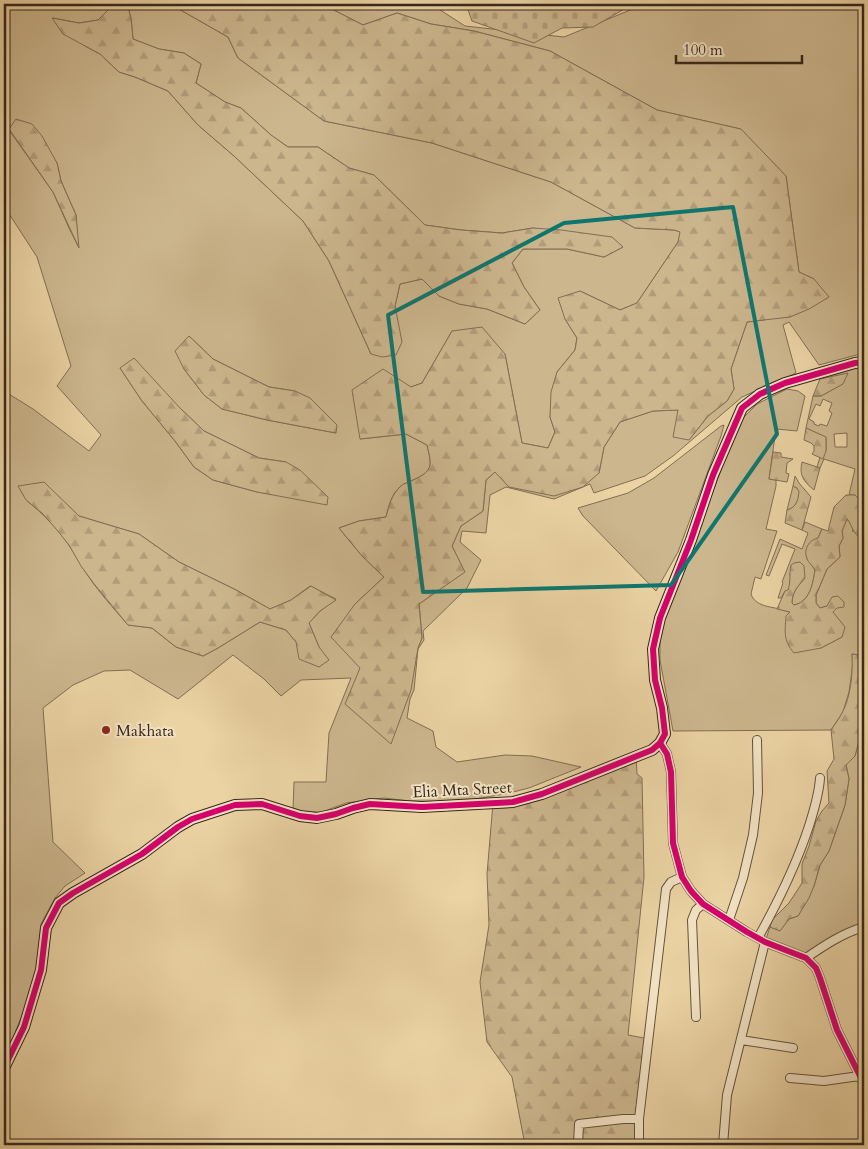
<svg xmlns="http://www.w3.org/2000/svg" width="868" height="1149" viewBox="0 0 868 1149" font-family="Cardo,serif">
<defs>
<pattern id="forest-firs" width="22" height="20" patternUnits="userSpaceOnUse" patternTransform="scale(1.25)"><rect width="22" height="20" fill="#ccb68d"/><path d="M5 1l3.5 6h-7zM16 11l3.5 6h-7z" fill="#b09c79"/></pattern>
<pattern id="cemetery-stones" width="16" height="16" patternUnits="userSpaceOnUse" patternTransform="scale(1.25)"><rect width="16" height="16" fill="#ccb68d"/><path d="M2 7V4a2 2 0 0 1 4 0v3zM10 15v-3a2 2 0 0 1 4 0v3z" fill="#b09c79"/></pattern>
</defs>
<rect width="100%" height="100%" fill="#ebd3a4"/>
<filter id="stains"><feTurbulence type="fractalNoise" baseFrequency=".004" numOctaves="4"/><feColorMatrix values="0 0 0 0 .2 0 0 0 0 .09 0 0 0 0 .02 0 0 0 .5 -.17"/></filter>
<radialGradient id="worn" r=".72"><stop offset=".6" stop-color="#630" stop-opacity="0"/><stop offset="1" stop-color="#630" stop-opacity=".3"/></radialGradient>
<path fill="#ccb68d" stroke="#816e54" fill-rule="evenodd" d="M4,4H114L98,20L79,23L53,18L85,46L100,54L119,72L135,77L168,91L198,125L234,156L303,221L329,261L371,354L397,321L395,306L400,284L422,279L439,296L459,304L487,309L525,324L540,310L524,287L512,263L523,249H567L604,257L623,247L533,228L502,233L461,230L425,225L374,175L349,168L318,147H288L271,135L241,108L225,102L196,83L201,64L184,53L159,49L133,39L131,18L127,4H170L228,37L238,58L324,121L432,143L551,182L635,228L674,230L681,232L678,242L637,303L620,310L580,291L565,319L577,338L575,350L557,372L550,417L555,432L548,448L522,443L505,354L452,331L422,383L411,387L360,439L406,434L427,445C432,466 434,471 411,481C408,483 404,483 401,486C391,494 389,506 386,517L359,521L339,528L362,556L384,577L355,604L418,648L422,638L419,604L464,572L452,546L461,526L483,511L486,480L495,472L599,473L604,447L620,422L653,411L678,410L689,440L708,416L727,401L734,389L731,369L747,322L764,320L814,279L799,272L786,176L740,129L657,110L550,51L474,31L431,24L397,13L363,25L322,4H431L465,26L564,37L645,4H864V353L819,365L789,322L783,325L796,373L742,397L673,456L645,476L594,493L590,484L554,499L506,487L490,495L486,533L462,531L460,542L481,560L467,588L423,631L424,640L418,649L414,690L410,699L407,718L433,731L436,747L457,762L505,755L532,756L581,767L529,788L505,794L457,802L410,801L384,798L346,803L322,812H307L293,810L294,782H326L329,733L351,678L301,680L281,696L264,679L233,655L178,699L130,670L104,671L73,685L43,708L53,842L85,873L65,886L55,898L41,924L37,966L33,989L16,1030L13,1044L4,1061V391L33,409L89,451L101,435L57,386L71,366L37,257L4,206V115L9,112L4,104ZM9,130L57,163L61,181L76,215L78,246L69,228L53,192ZM189,336L213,359L269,387L295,391L336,433L267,420L222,409L204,395L184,369ZM120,368L180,408L204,431L259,458L286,462L279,495L257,492L213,480L194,467L175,441L142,401ZM44,483L79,516L139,534L179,562L236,590L270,609L291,600L310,586L336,599L320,611L309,623L319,647L296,642L286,630L260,622L218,648L203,656L176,647L152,628L128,625C116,611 104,598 93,583C84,571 77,557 68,544C57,527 42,513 26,500Z
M864,366V386L862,387V400L864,401V656L852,654L853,664L849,692L843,712L831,730L673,731L660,660V642L666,614L736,431L742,419L757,404L787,389L798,391L805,396L797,431L776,429L769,479L776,480V486L766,529L777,531L761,579L755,577L751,594C756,609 777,606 789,612C794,614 815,641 821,648L842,637L833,612L837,608L827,606L820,608L816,603V595L827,569L840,557L839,546L843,538L842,531L847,519L852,526L853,532L861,502L855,495H849L855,469L824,459L820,468L817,467L820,457L826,451V438L806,428L813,396H821L835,388L848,374L820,379L840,372ZM823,399L832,403L829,411L832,413L827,426L820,424L819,426L814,424V422L809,419L816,404L820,406ZM847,433V447H835L834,434Z
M724,425L721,436L678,552L656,591L583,516L578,508L628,493L654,478L721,426Z
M793,486L797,488L800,492C798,500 797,507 787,510Z
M805,522L822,529L818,538L807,558L815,570C813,583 810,602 794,605L792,603C792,592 798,586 805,578L790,573L791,584L788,590L785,591L781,598H778L783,583L782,582L795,549L782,544L769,576L766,575L780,539L802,549L808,533L802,530Z
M859,741H864V927L806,958L765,942L770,927L780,930L789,919L798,916L814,886L820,865L829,851L845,805L849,779L846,765L855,756Z"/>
<path fill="url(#forest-firs)" stroke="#816e54" d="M114,4H127L131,18L133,39L159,49L184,53L201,64L196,83L225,102L241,108L271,135L288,147H318L349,168L374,175L425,225L461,230L502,233L533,228L561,230L612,237L623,247L604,257L567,249H523L512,263L524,287L540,310L525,324L487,309L459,304L439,296L422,279L400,284L395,306L402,342L396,355L382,357L371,354L329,261L303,221L234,156L198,125L168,91L135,77L119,72L100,54L63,34L52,18L79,23L98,20Z
M170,4H322L363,25L397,13L431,24L474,31L550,51L657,110L741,129L786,176L799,272L814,279L829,297L809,309L790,317L747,322L731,369L734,389L727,401L708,416L689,440L673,437L678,410L653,411L620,422L604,447L599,473L583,487L554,496L509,487L495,472L486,480L483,511L461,526L452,546L465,572L419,604L422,638L418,648L411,690L391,744L345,704L360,668L331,637L355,604L384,577L362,556L339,528L359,521L386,517C389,506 391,495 401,486C404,483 408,483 411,481C434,471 432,466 427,445L406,434L360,439L352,390L383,369L411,387L422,383L452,331L482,327L505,354L522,443L548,448L555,432L550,417L551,392L557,372L575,350L577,338L565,319L558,298L580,291L620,310L637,303L678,242L680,232L674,230L635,228L551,182L432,143L324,121L238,58L228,37Z
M16,119L32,124L42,136L57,163L61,181L76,215L79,248L53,192L9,129Z
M189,336L213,359L269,387L295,391L310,398L337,425L336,433L267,420L222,409L204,395L184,369L175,351Z
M134,358L180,408L204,431L259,458L286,462L300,470L328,497L327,505L257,492L213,480L194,467L175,441L142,401L120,368Z
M848,373L843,384L821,396H813L820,379Z
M806,428L826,437V451L823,459L812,454L814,451V446L811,443L804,440Z
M773,452L781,453V457L793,459L787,463L786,473L789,474L787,482L769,479Z
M802,462L820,468L814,490C803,481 799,475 802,462Z
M795,476L799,483L811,497L802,530L785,523L787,510C797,507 798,500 799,492L797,488L793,486Z
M44,482L79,516L139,534L179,562L236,590L270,609L291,600L311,586L336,600L320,611L309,623L319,647L329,660L319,667L299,659L296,642L286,630L260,622L218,648L203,656L176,647L152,628L128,625L95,585L81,566L69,545L57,530L42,513L26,500L18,486Z
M846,495H855C857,497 859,499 860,501C866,510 865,529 858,536C852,531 852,525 847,519L842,531L843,538L839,546L840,557L827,569L816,595V603L820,608L827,606L832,597L838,596L844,602V607L837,608L833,612L845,627L842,637L821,648L794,653C783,640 785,632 786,616L790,612L777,609L785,591L788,590C791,582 789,574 791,565L794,563L800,562L804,566L805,578C798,586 792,592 792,603L794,605C810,602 813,583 815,570C813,566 808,562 807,559C803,549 809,540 818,538L822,529L828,531L834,507Z
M852,654L864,656V741H859L855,756L846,765L849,779L845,805L829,851L820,865L814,886L809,898L798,916L789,919L780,931L770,927L772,920L789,903L802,883V864L809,846L816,821L822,811L829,803L827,771L834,759L831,730C835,724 839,719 842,713C851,697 853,672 852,654Z
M636,756L637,774L642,778L644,877L628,1035L649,1039L640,1139L674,1142L692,1145H525L512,1077L487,1042L480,982L489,925L487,874L493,803L513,802Z"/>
<path fill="url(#cemetery-stones)" stroke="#816e54" d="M466,4H633L593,27L562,28L534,43L472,21Z"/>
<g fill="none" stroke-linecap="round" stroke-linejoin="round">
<g stroke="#63523c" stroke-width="10">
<path id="street" d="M660,743L667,754L671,772L673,843L682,877L691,891L703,904L747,932L765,942L806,958L816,968L820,978L837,1030L864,1084
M729,920L743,878L753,835L758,793L757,740
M758,938C778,902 796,866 809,826C814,810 819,795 820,778
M806,958C825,945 843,933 864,927
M696,1017L692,920L696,910L703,904
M741,1040L793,1048
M790,1078L824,1081L859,1076
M578,1145L579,1124L623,1119H639
M639,1145V1119L666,889L671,882L682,877
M723,1145L727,1095L765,942"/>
</g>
<g stroke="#36271a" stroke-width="12">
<path id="secondary" d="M4,1068L24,1027L41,970L46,928L59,903L73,893L142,854L178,827L192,819L235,805L262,804L300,816L317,818L336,814L353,808L370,804L422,807L513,802L542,794L652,750L660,743L665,734L662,708L655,680L653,649L660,618L691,540L713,475L742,408L760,394L785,383L855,363L864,362"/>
</g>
<use href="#street" stroke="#f2e2c4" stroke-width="8"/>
<use href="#secondary" stroke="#f2e2c4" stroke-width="10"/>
<g stroke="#f2e2c4" stroke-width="9">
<path id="cycleway" d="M660,743L667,754L671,772L673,843L682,877L691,891L703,904L747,932L765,942L806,958L816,968L820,978L837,1030L864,1084
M4,1068L24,1027L41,970L46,928L59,903L73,893L142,854L178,827L192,819L235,805L262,804L300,816L317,818L336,814L353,808L370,804L422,807L513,802L542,794L652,750L660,743L665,734L662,708L655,680L653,649L660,618L691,540L713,475L742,408L760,394L785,383L855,363L864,362"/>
</g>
<use href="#cycleway" stroke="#d6006c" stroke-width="6"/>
</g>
<path fill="none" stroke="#0f766e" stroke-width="4" stroke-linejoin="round" d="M733,207L777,434L671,585L423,592L388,315L564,223Z"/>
<circle fill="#8f2418" stroke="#f2e2c4" stroke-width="2" cx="106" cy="730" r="5"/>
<g text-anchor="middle" stroke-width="4" stroke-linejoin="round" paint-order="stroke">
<g font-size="16" fill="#36271a" stroke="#f2e2c4" text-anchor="start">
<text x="116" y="736">Makhata</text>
</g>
<g font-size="16" fill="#36271a" stroke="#f2e2c4">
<text transform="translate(462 789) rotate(-3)" y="6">Elia Mta Street</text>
</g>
</g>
<rect width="868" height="1149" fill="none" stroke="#ebd3a4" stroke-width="20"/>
<rect x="5" y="5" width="858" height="1139" fill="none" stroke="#36271a" stroke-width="2.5"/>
<rect x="10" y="10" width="848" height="1129" fill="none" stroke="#36271a"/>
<path d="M676 55v8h126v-8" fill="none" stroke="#36271a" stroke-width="2.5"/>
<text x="683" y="55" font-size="15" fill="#36271a" stroke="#f2e2c4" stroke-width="4" paint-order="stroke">100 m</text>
<rect width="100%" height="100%" filter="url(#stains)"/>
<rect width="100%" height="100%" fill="url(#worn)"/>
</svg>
